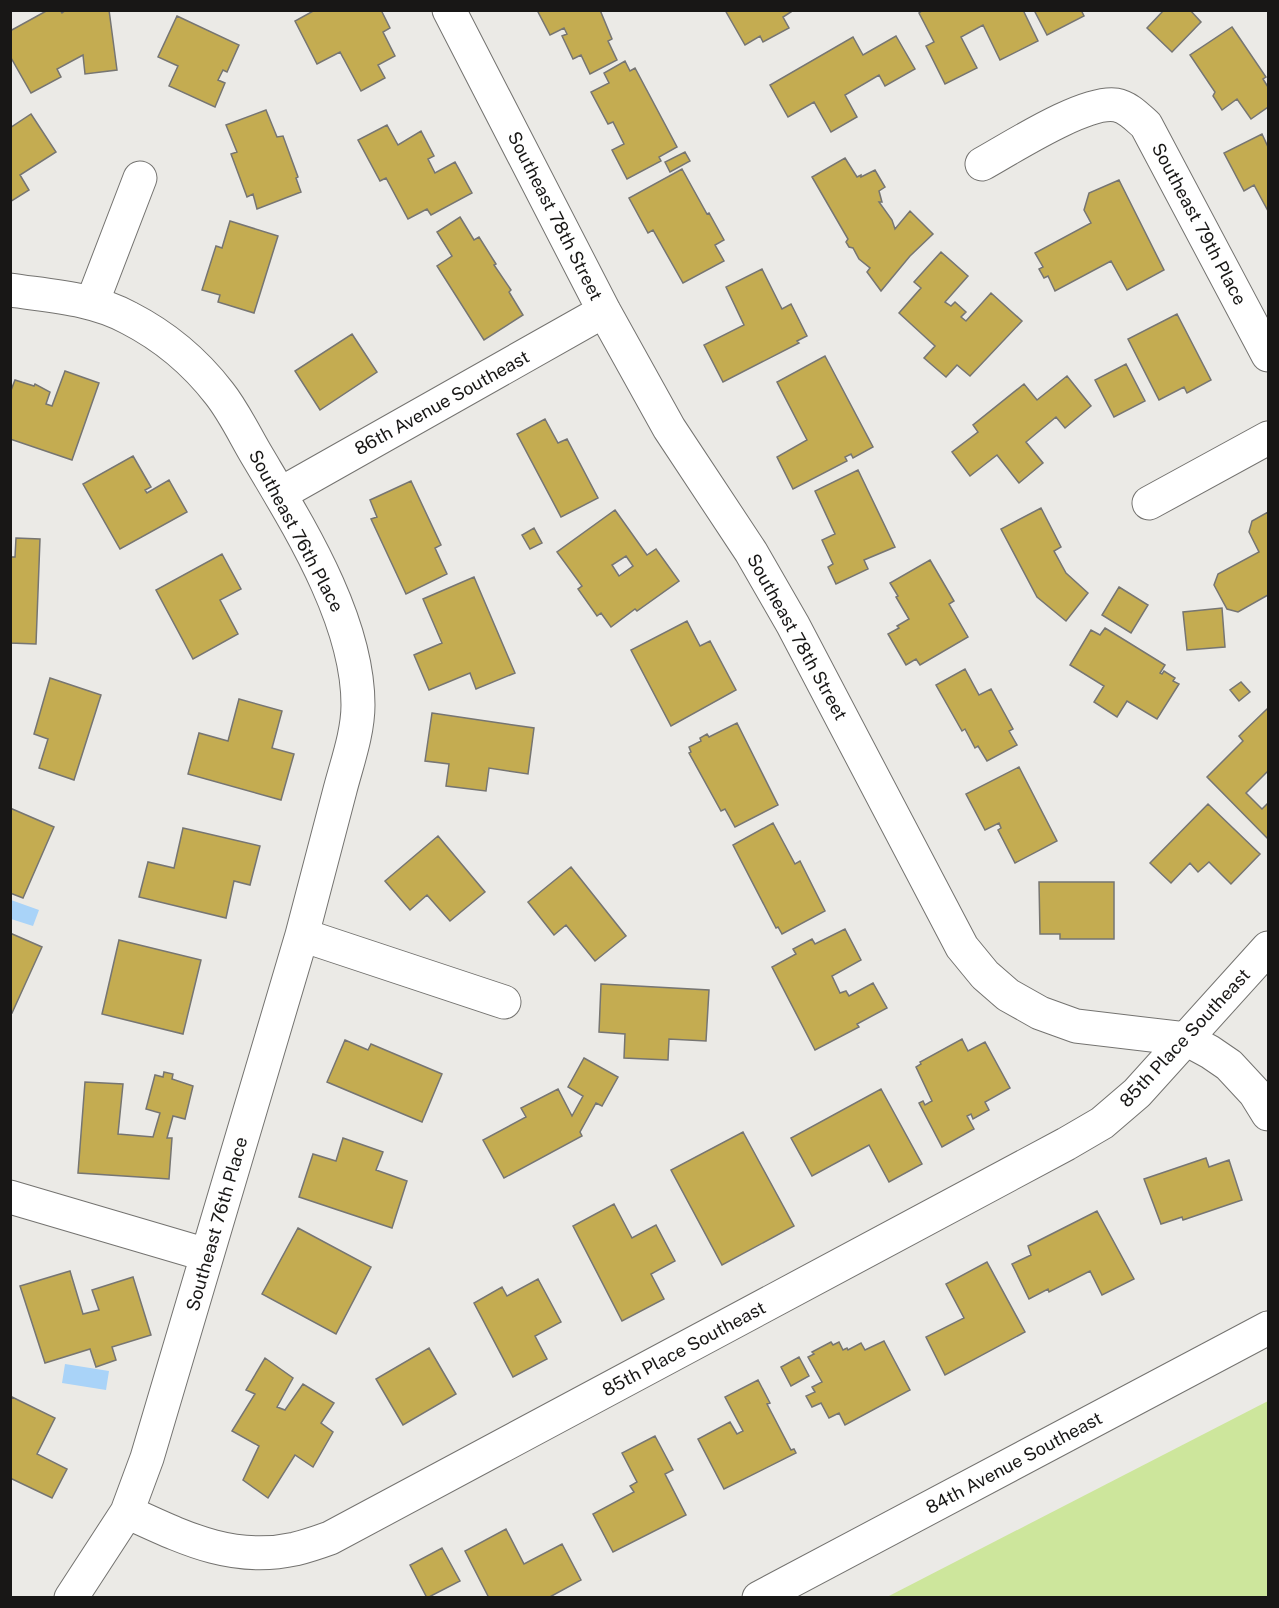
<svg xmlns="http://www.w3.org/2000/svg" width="1279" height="1608" viewBox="0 0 1279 1608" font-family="'Public Sans',sans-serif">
<rect width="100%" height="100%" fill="#ebeae6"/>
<path fill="#cde69c" d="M1268,1401V1597H887Z"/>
<path fill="#a9d3f8" d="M11,900L39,910L33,926L11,919Z
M65,1364L109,1371L106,1390L62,1383Z"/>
<path fill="#c4ac51" stroke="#767572" stroke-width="1.5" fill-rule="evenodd" d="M48,10H60L62,13L66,10H109L117,70L85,74L83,55L57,69L61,77L31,93L10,56V31Z
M315,10H381L390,28L383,32L395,56L378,65L385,78L361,91L340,52L317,64L295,21Z
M537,10H600L612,39L608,41L617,60L590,74L581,55L573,59L562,36L567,34L564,28L550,35Z
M725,10H794L783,17L789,28L763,42L760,36L745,45Z
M923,10H1023L1038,41L1000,60L983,25L961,37L977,68L945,84L926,46L934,42L919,13Z
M1034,10H1081L1084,16L1047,35Z
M1164,10H1190L1201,22L1172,52L1147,28Z
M177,16L239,45L227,72L223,70L218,80L225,83L215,107L169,86L178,66L158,57Z
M1232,27L1266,77L1263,79L1268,87V107L1251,119L1237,99L1222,110L1213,96L1215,92L1190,55Z
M896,36L915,69L885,86L879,75L845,95L857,117L831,132L814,102L788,117L770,85L853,37L863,55Z
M625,61L630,71L635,68L677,147L659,157L661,161L627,179L612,150L624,144L613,122L608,124L591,92L609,83L604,73Z
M266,110L277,137L283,136L298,177L296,178L301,192L257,209L253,194L247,197L231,154L237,152L226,125Z
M31,114L56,152L20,175L29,190L10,202V128Z
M387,125L398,145L421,131L434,156L428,159L435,173L455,162L472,193L431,215L427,209L408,219L386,178L380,181L358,140Z
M1262,134L1268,147V211L1254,185L1244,191L1224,153Z
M685,152L690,161L670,172L665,162Z
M845,158L857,177L861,175V177L875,170L885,187L879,191L882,202H879L892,220L895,229L910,211L933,234L910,256L881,291L867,272L870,268L859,259L853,248L849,247L846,242L848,239L812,177Z
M682,169L707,214L709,213L724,240L715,245L724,261L683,283L653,230L648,233L629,198Z
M1119,180L1164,270L1127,290L1111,261L1055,291L1048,276L1044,278L1039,269L1043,267L1035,253L1091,223L1084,210L1089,193Z
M460,217L474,240L479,237L496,264L494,265L511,290L509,292L523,315L484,340L437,266L452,256L437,232Z
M230,221L278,236L254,313L218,302L220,295L202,290L216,246L222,248Z
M941,252L968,276L945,302L951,306L955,302L966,312L961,317L966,321L991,293L1022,321L970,376L957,365L946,377L924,358L935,346L899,313L921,288L914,282Z
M762,269L782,309L791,304L807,336L797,341L799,343L723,382L704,345L744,325L726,287Z
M1177,314L1211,380L1187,393L1184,387L1159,400L1128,339Z
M352,334L377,372L320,410L295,371Z
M825,356L873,447L853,458L851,454L845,457L847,461L793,489L777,457L807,440L777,382Z
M1126,364L1145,401L1114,417L1095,380Z
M65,371L99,383L72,460L10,439V393L15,380L34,386L35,384L50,392L46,404L52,406Z
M1067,376L1091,406L1065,428L1056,417L1026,442L1043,463L1019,483L997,455L970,476L952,452L978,432L973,425L1024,384L1037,400Z
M545,419L558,443L567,439L598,498L561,517L517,434Z
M133,456L151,487L145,490L147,493L169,480L187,512L120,549L83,484Z
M858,470L895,547L864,560L868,569L836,584L828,567L833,564L822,540L835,534L815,491Z
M411,481L441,545L435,548L447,574L406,594L371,519L377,517L370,500Z
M1041,508L1061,547L1054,551L1066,573L1088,593L1066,621L1037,597L1001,529Z
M615,510L647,555L656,549L679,581L637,611L635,609L611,627L601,613L597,616L578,589L582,586L557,552ZM626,556L633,566L619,576L612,565Z
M1268,512V595L1238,612L1227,609L1214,585L1218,574L1259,552L1249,532L1252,521Z
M534,528L542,543L530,549L522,535Z
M16,538L40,539L36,644L10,643V557H15Z
M222,554L241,589L220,600L238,634L193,659L156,590Z
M930,560L954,601L949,604L968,637L920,665L916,659L906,665L888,634L899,628L897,626L909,619L896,597L898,596L890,583Z
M474,577L515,673L476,689L470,673L429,690L414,655L442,643L423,599Z
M1119,587L1148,605L1131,633L1102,615Z
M1222,608L1225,647L1187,650L1183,612Z
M687,621L700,646L710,641L736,690L671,726L631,650Z
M1105,628L1165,665L1160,673L1162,674L1164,671L1175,678L1173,681L1179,684L1157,719L1127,701L1117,717L1094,702L1104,686L1070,665L1091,630L1100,635Z
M965,669L979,695L991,689L1013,729L1009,731L1017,745L987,761L978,746L975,748L965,729L962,731L936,685Z
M50,678L101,695L74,780L39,768L48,739L34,734Z
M1241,682L1250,692L1239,701L1230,690Z
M239,699L282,711L272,748L294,754L281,800L188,774L199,733L228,741Z
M1267,709L1268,710V771L1246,793L1262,809L1268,803V839L1207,777L1243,741L1239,736Z
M432,713L534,728L528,774L489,768L486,791L446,786L449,764L425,761Z
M737,723L778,805L735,827L725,809L721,811L689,753L691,752L689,747L701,741L700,738L707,734L709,737Z
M1019,767L1057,841L1015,863L998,830L1001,828L999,823L985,830L966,794Z
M1208,804L1260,854L1231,884L1209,862L1198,872L1190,863L1171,883L1150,863Z
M10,808L54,827L23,898L10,893Z
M773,823L795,864L800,861L825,911L782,934L778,927L776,928L733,845Z
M183,828L260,846L250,885L234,881L226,918L139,897L148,862L174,868Z
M438,836L485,892L450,921L427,895L410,910L385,881Z
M571,867L626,936L595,961L566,925L554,935L528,902Z
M1039,882H1114V939H1060V934H1040Z
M845,929L861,960L832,976L840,993L846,991L849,996L873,983L887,1008L857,1024L859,1027L815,1050L772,967L796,954L793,949L812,939L815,944Z
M10,933L42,947L12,1013L10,1012Z
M119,940L201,960L183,1034L102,1014Z
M601,984L709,990L706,1041L669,1039L668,1060L624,1058L625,1034L599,1032Z
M962,1039L968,1051L985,1042L1010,1088L985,1102L989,1110L973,1119L971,1114L967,1116L974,1129L942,1147L919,1103L923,1101L925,1105L932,1101L916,1067L921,1064L920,1062Z
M345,1040L368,1050L371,1044L442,1074L422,1122L327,1082Z
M584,1058L618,1077L602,1106L596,1103L580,1132L582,1136L504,1178L483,1140L526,1117L521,1108L558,1089L572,1116L583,1096L568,1087Z
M164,1072L173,1074L172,1079L193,1086L185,1119L173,1116L167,1138H172L169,1179L78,1173L85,1082L123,1084L118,1134L153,1137L160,1113L146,1109L155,1075L163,1077Z
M881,1089L922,1164L889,1182L869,1145L812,1176L791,1138Z
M743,1132L794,1226L722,1265L671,1170Z
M343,1138L383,1152L376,1170L407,1181L392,1228L299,1197L313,1154L336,1161Z
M1206,1158L1209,1167L1229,1160L1242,1200L1183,1220L1182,1217L1161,1224L1144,1179Z
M614,1204L632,1238L656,1225L675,1261L651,1274L664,1299L622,1321L573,1226Z
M1097,1211L1134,1279L1102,1295L1090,1271L1049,1292L1048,1289L1029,1299L1012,1264L1031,1255L1028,1246Z
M298,1228L371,1267L336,1334L262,1294Z
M987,1262L1025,1332L945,1375L926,1337L964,1318L946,1284Z
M70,1271L83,1314L99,1310L92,1290L133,1277L151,1335L112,1347L116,1360L96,1367L90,1349L45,1363L20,1286Z
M538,1279L561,1322L535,1336L547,1359L513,1377L474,1303L502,1287L507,1296Z
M884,1341L910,1390L845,1425L839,1413L829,1418L821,1403L812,1407L806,1396L815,1392L812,1387L822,1382L808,1357L814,1354L812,1352L831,1342L833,1345L839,1342L843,1350L847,1348L848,1350L861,1343L865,1350Z
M429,1348L456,1394L403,1425L376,1379Z
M799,1357L809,1376L791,1386L781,1367Z
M265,1358L293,1378L277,1407L285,1410L303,1384L334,1403L321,1423L333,1432L313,1467L295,1455L268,1498L243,1480L259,1446L232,1431L255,1394L246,1390Z
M758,1380L770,1403L767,1404L791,1450L794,1449L796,1453L724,1489L698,1439L730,1422L737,1434L743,1431L725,1397Z
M12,1397L55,1418L37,1454L67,1469L52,1498L10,1478V1400Z
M655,1436L673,1470L665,1474L686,1515L613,1552L593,1514L634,1492L630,1486L637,1482L622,1453Z
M506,1529L524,1564L562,1544L581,1580L548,1598H489L465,1551Z
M442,1548L460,1581L427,1598L410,1565Z"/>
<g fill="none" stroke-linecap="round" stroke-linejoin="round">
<g stroke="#747370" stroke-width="35">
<path id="street" d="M449,10L604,311L669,428L751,552L793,625L962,947L985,975L1008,995L1040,1013L1076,1026L1186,1039L1210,1052L1229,1065L1255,1093L1268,1114
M982,164C1011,148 1085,100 1116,105C1128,107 1138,118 1146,125L1268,355
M10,290C50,296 93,298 129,318C164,336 195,362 219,393C235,413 246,438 259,459C301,530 358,621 358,705C358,733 347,763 340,790C327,838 315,887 302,935L504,1002
M92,303L140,178
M280,494L604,311
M1149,503L1268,438
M10,1197L207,1255
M127,1512L147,1458L302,935
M71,1598L127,1512C182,1537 232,1563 295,1549C307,1546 319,1542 330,1538L1066,1144L1102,1123L1137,1093L1268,948
M759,1598L1268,1328"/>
</g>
<use href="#street" stroke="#fff" stroke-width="33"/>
</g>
<g text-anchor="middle" stroke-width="5" stroke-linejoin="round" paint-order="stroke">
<g font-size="18" fill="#181716" stroke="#fff">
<text transform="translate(555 216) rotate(63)" y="6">Southeast 78th Street</text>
<text transform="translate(1199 224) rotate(62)" y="6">Southeast 79th Place</text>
<text transform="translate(442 403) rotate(-29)" y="6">86th Avenue Southeast</text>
<text transform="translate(296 531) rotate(62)" y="6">Southeast 76th Place</text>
<text transform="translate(797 637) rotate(61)" y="6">Southeast 78th Street</text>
<text transform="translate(1185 1038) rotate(-47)" y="6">85th Place Southeast</text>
<text transform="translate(217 1224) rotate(-74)" y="6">Southeast 76th Place</text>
<text transform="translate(684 1349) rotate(-28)" y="6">85th Place Southeast</text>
<text transform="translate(1014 1463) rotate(-28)" y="6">84th Avenue Southeast</text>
</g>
</g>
<rect width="1279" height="1608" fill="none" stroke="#181716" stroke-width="24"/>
</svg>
